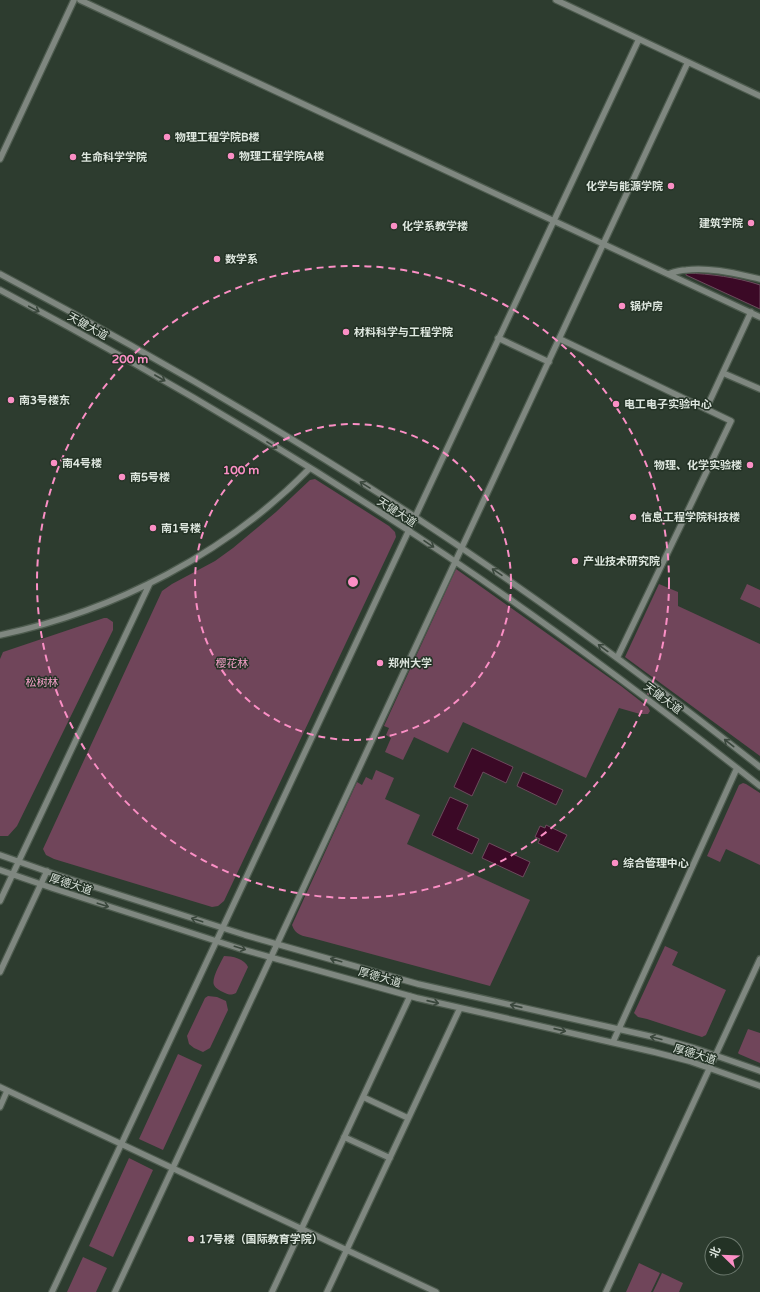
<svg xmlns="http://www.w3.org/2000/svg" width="760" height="1292" viewBox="0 0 760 1292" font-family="'Varela Round','Noto Sans SC',sans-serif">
<rect width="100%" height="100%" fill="#2d3c2f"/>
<path fill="#70455a" d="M315,479L389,526L395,532L396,537L224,901L218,906L212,907L54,859L46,855L43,849L162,591L172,584L215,561L233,548L276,512L310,480Z
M456,569L621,686L648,707L650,711L648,714H640L619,708L586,778L463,722L448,753L414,737L403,760L385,752L391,738L386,735L389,728L384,726Z
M659,584L678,592V606L760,644V756L625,657Z
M747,584L760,590V608L740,599Z
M104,618H107L113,622V630L17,826L8,836H0V659L3,652Z
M376,770L394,778L385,799L420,815L407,844L530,900L490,986L312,938C303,936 295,935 292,925L357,782L362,785L366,777L372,780Z
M743,783L746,784L760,793V865L726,849L720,862L707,856L739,785Z
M665,946L678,952L672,965L726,990L706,1035L702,1037L647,1019L638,1017L634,1013Z
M224,956C232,956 245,959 248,967L236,993C231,995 230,995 225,993C221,991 216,989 214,985C211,979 221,962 224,956Z
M208,996L217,997L226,1001L228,1010L210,1048L203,1052L194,1048L189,1044L187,1036L205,998Z
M748,1029L760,1033V1063L739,1054L738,1053Z
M178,1054L202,1065L163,1150L139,1139Z
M129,1158L153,1170L113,1257L89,1246Z
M83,1257L107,1268L96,1292H67Z
M639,1263L660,1273L651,1292H626Z
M662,1273L683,1283L679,1292H653Z"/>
<path fill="#3b0926" stroke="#6c4b5d" d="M686,273C711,274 736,277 760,285V309L686,275Z
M472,748L513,767L506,783L483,772L472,796L454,787Z
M523,772L563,790L556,805L517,786Z
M450,797L468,805L457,829L479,839L472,854L432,835Z
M546,825L567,835L558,852L538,843L540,839L535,837L540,826L545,828Z
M489,843L530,862L523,877L482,858Z"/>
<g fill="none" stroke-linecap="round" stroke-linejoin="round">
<g stroke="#4d5b4e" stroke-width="8">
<path id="service" d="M80,0L760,317
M556,0L760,96
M0,159L74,0
M0,274C134,345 266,421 394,503C520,585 642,674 760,767
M668,274C674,272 680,270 686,270C711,267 737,274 760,279
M0,290C132,360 261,435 386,516C516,599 639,691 760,786
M498,338L549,362
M560,339L731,421L617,658
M723,373L760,389
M706,409L751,312
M0,635C115,611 227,553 310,468
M0,855L57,875L245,935L418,984L658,1038L694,1048L760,1071
M0,870L52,888L241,949L417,998L654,1052L689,1061L760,1086
M0,901L150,583
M0,972L47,871
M613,1042L737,768
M0,1087L436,1292
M363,1097L408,1118
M0,1107L7,1091
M344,1137L390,1158
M52,1292L639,39
M115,1292L688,62
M272,1292L410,996
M327,1292L460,1008
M606,1292L760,959"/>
</g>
<use href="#service" stroke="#7f8780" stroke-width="5.5"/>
</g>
<defs><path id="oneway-shaft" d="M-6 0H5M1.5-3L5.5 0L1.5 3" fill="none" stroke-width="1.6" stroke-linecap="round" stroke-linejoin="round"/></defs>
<g stroke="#3a473c">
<use href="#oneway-shaft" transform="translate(34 309) rotate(28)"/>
<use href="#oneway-shaft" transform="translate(160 378) rotate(30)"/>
<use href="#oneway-shaft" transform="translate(272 445) rotate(32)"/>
<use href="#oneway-shaft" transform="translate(365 485) rotate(-148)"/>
<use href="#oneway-shaft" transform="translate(429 544) rotate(34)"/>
<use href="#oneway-shaft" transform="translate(497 572) rotate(-146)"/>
<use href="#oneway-shaft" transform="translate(603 648) rotate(-144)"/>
<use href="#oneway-shaft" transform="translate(729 743) rotate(-142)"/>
<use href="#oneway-shaft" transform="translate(103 905) rotate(18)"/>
<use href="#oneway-shaft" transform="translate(197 920) rotate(-162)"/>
<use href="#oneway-shaft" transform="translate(240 948) rotate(17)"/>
<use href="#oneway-shaft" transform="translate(336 960) rotate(-164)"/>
<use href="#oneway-shaft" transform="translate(433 1002) rotate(13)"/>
<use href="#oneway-shaft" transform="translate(516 1006) rotate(-167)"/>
<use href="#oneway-shaft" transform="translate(560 1030) rotate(13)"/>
<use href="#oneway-shaft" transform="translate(656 1038) rotate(-166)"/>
</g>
<g fill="none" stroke="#fb8fc5" stroke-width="2" stroke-dasharray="7 5">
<circle cx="353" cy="582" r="158"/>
<circle cx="353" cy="582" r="316"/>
</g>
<g fill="#fb8fc5" stroke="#233225" stroke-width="1.5">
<circle cx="167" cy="137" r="4"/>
<circle cx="231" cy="156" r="4"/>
<circle cx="73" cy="157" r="4"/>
<circle cx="671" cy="186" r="4"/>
<circle cx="751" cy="223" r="4"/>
<circle cx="394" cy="226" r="4"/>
<circle cx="217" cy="259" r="4"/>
<circle cx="622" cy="306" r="4"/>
<circle cx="346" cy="332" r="4"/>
<circle cx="11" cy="400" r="4"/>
<circle cx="616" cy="404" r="4"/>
<circle cx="54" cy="463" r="4"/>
<circle cx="750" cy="465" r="4"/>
<circle cx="122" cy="477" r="4"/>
<circle cx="633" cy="517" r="4"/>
<circle cx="153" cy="528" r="4"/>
<circle cx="575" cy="561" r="4"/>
<circle cx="380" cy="663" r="4"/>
<circle cx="615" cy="863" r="4"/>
<circle cx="191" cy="1239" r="4"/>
</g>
<g text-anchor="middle" stroke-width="3" stroke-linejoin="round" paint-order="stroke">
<g font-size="11" font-weight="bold" fill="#dde6de" stroke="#233225" text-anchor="start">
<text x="175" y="141">物理工程学院B楼</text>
<text x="239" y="160">物理工程学院A楼</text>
<text x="81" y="161">生命科学学院</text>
<text x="663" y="190" text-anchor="end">化学与能源学院</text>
<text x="743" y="227" text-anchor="end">建筑学院</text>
<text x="402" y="230">化学系教学楼</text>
<text x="225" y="263">数学系</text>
<text x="630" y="310">锅炉房</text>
<text x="354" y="336">材料科学与工程学院</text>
<text x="19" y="404">南3号楼东</text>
<text x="624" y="408">电工电子实验中心</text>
<text x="62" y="467">南4号楼</text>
<text x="742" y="469" text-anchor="end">物理、化学实验楼</text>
<text x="130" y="481">南5号楼</text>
<text x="641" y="521">信息工程学院科技楼</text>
<text x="161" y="532">南1号楼</text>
<text x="583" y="565">产业技术研究院</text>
<text x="388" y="667">郑州大学</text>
<text x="623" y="867">综合管理中心</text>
<text x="199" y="1243">17号楼（国际教育学院）</text>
</g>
<g font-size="11" fill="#dde6de" stroke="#233225">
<text transform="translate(88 326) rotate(29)" y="4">天健大道</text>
<text transform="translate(397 512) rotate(33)" y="4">天健大道</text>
<text transform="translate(663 698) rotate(37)" y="4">天健大道</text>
<text transform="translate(71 884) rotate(18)" y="4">厚德大道</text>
<text transform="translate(380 977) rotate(16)" y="4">厚德大道</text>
<text transform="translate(695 1054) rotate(17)" y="4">厚德大道</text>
</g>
<g font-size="11" fill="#f6a0c9" stroke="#233225">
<text x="232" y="667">樱花林</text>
<text x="42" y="686">松树林</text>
</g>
</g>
<circle cx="353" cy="582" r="6" fill="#fb8fc5" stroke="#233225" stroke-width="2"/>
<g font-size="12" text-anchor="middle" font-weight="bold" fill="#fb8fc5" stroke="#233225" stroke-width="3" stroke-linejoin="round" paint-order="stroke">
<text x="130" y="363">200 m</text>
<text x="241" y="474">100 m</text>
</g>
<g transform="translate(724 1256) rotate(293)"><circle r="19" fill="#233225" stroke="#6d7a6f"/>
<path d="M0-3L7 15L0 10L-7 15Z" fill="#fb8fc5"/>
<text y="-6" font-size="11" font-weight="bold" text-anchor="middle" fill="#dde6de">北</text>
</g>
</svg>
